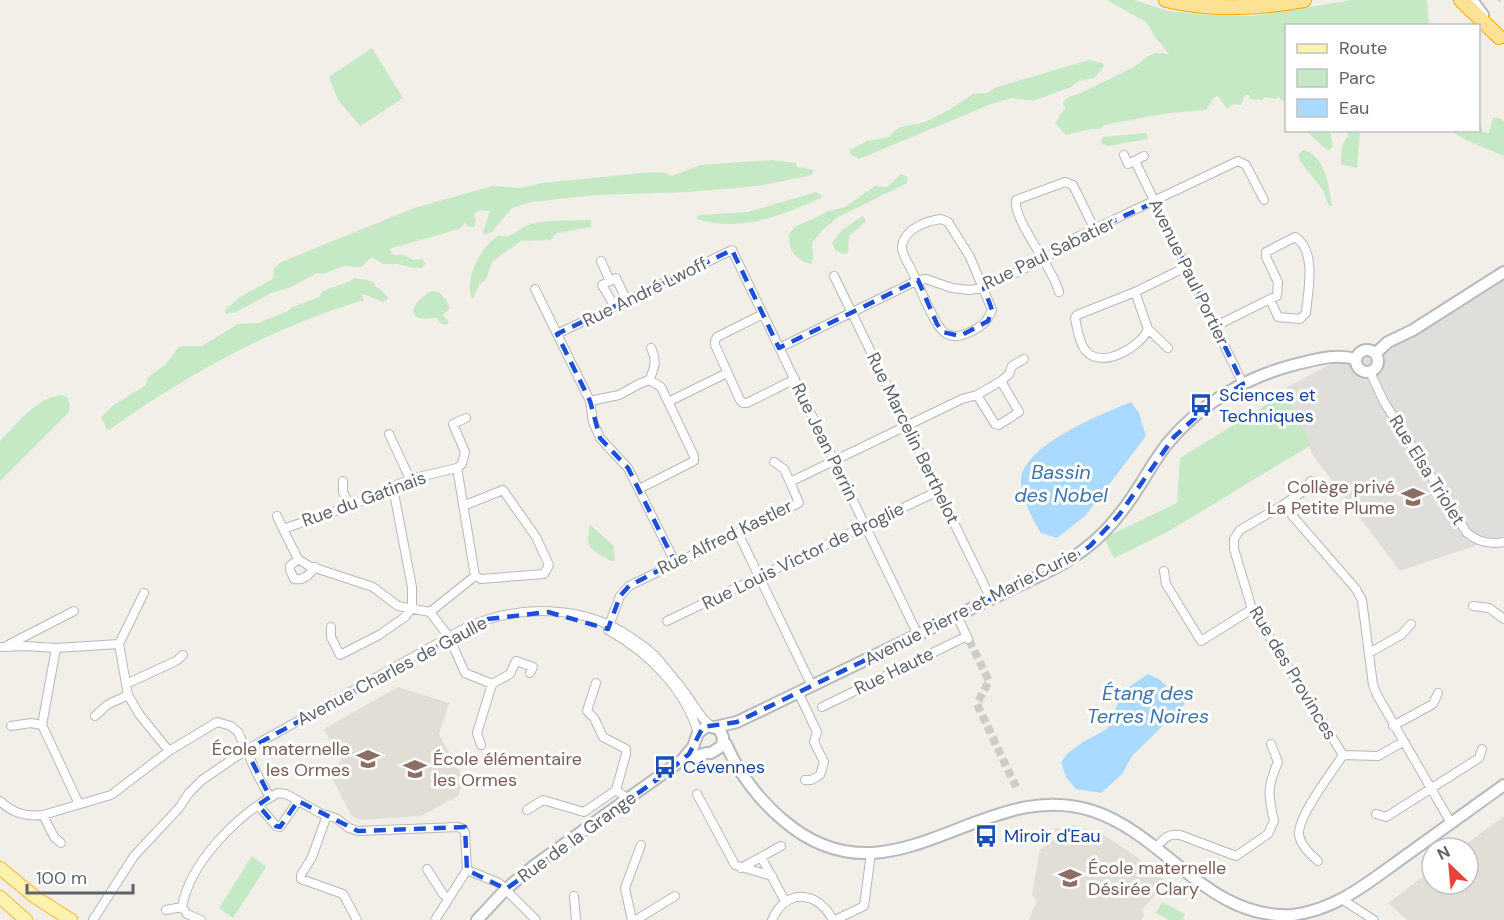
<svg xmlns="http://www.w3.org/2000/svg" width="1504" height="920" viewBox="0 0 1504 920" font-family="'DM Sans',sans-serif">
<rect width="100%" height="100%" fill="#f1efe8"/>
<path fill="#e0deda" d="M1504,276V536L1400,571L1312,454L1287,387L1331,364L1390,350Z"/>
<path fill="#e1ded6" d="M398,687L449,703L439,734L464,780L458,796L421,816L360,820L351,815L328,770L342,761L324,729Z
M1504,816V920H1407L1388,903L1432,870V884H1468V848H1461Z
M1071,825L1100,833L1133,854L1166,882L1142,910L1144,916L1141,920H1029L1037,900L1032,895L1040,850L1056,838L1055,828L1064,830Z"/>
<path fill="#c5e8c5" d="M1107,0H1134L1169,11L1209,15L1253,16L1352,0H1427L1429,25L1286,26V104L1279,97L1275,99L1265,97L1262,100L1250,99L1249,95H1245L1241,105L1233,104L1227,109L1218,96L1214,97L1206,110L1168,113L1104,125L1100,129H1090L1066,135L1055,123L1065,108L1063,102L1069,97L1081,93L1134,67L1148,56L1157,53L1169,54L1156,38L1146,22Z
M372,48L403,98L360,126L338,100L329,77Z
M1089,60L1102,63L1104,66L1094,78L1079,81L1071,87L1033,101L1012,98L991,104L859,159L850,154V150L867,141L890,137C898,122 913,127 927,121C938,117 964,101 973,94L987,93L997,87Z
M1493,118H1499L1504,121V156L1468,141L1450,131L1478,130L1479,121L1483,132L1489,133Z
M1304,131H1328L1331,135L1333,146L1329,150C1318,145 1314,135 1304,131Z
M1347,131H1360L1357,168L1341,164L1342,145L1348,136Z
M1146,133L1148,137L1147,139L1108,146L1102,144L1101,141L1103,137Z
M1303,150C1326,155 1329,187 1332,206H1329L1323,190L1299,160V154Z
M772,160L796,163L797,167L814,170L811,175L758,186L689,192L596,195L531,202L512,208L492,232L485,235L483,232L490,211L480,210L474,214L476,222L474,227H469L465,223L459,229L389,249L393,255H404L413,260L422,259L425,264L422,268H414L398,264H383L372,257L361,267L343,266L323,274L317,273L291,287L271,293L236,312L227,314L224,311L240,297L273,279L274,269L279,263L414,208L493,186L520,188L543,183L641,173L663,172L672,176L701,165Z
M901,174L908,177L907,183L836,218C832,224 826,225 822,231C818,235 817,238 812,242L813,258L811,264C795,260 788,250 789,234L795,227L829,211L845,207L875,186L887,187Z
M816,192L822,195L821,198C783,215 739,233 697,219V216L702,215L748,212Z
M863,216L866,221L849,236L848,253L843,254L835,250L832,243L842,230Z
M584,220H591V227L557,233L550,240L521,241L508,250L492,262L486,279L479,285L473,299L471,296C466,275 481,247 499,235C511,241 517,228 529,225C546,219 566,221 584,220Z
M354,278L372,281C377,290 386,292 388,299L383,302L364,294L362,296L364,300C273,327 186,375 109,430L106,429V426L101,418L112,406L146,385L148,377L166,364L178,348L183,346H202L238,324L258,323L286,312L293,307L319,297L323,291L330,288L351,281Z
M431,291L439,292L446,300L450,308L443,315L449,322L447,325L440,323L437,318C431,318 421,320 417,317C405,309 425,295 431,291Z
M1287,392L1311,445L1169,531L1114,558L1104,538L1177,503L1180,458Z
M63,395L68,398L70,406L68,413L0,481V441C18,423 36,397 63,395Z
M590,525L613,545L615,560L613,561C608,561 590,549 589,545C587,541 589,529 590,525Z
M252,856L266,867L233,918L219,908Z
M1162,902L1185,914L1182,920H1169L1156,913Z"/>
<path fill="#aadaff" d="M1131,402L1139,413L1146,436L1085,516L1057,538L1041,533C1033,521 1020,494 1021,480C1023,445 1102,414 1131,402Z
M1148,674L1159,679L1185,704L1132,756L1122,774L1101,793L1076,789L1066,777L1061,762L1068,753L1083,742L1107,729L1123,691Z"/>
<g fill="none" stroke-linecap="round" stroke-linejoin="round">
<path stroke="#ccccc8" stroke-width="8" stroke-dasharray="8 4" stroke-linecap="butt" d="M969,640L989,681L977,704L1016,787"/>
<g stroke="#b5b8bc" stroke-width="10">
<path id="street" d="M1124,155L1128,164L1144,156
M1135,161L1243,384
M941,219L948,222L970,257L992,310C987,322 981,327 970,332C961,336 952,339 944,332C933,324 918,282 910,267C907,261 901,253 902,246C905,228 927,221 941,219Z
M601,261L610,281
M834,276L991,599
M535,289L590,401L593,422L600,438L628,468L675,562
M1059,292C1053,267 1013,221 1016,200L1065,182L1073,185L1095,230
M1135,292L1148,329C1140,348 1101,370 1085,350C1079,342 1077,328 1075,318L1077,315L1135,292L1186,267
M615,307L602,285L616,278L627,301
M763,314L717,337L715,341V345L740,400L743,403H747L795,379
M1215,326L1222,323L1270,299L1277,296L1278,282L1266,257V252L1295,237C1317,250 1308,291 1306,313L1300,319L1278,317L1270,299
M1148,329L1168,348
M557,334L732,250L918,635
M779,348L918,280L926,279L952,288L969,290L984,288L1044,259L1075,238L1238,161L1246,165L1264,200
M1370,372L1384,402L1467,533C1478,542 1490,545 1504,542
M649,380C655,368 657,361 651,348
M977,395L995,424L999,425L1019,412L1001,381
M590,401L619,395L639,384L649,380L661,387L694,456V461L639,489
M668,402L727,373
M389,434L410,479
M774,462L784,469L790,482
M457,468L462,464L465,452L453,424L466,418
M343,481V492L350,506
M1283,505L1302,492L1311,481
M463,506L503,490L536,537L549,565L544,574L481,579L475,576
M277,516L283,529
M738,533L812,686
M298,559L290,566V570L294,579C304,581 310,574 315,567
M1164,571L1166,584L1201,641L1252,609
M1473,606L1489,608L1504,619
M430,612L475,576L457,468L410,479L350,506L283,529L298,559L309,566L373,587L398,606L430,612L449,637L465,673L492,684L510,674L516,661L533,667L530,673
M957,616L968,639
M667,621L938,491
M331,627V637L340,655L379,635L405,617L412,608V587L393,488
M608,628L620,596L629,586L799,503L790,482L962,399L977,395L1001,381L1009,374L1012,366L1024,359
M608,630C648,652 685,689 698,733
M119,644L144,593
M8,645L74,611
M0,647L25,646L56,648L119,644L128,695L139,714L169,751
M56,648L42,725L79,804
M1369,653L1401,635L1411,624
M596,683L587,711L594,718L603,737L626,749V754L616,790L628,799
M126,684L176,661L183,655
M798,692L817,732L814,742L824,762L820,775L811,780H805
M822,707L967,636
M95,716L107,705L128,695
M11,726L31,723L42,725
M1393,726L1433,704L1438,693
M1403,742L1378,756L1343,755L1252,609L1234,549V539L1240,530L1283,505L1356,589L1362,600L1373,685L1377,695L1451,823
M481,745L477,733L492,684
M697,794L735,865L772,876
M0,801C13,813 25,817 43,815L111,795L169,751L217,722L231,726L238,732L258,776L270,797
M258,805L276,826L280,827L298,801
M527,810L543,800L584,812L616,790
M1376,814L1386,817L1479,758L1482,749
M43,815L54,837L61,843
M327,815L312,857L301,875V879L343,894L357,920
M1156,848C1164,839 1167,833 1180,835L1236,856L1268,834L1274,821C1268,795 1267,787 1278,762L1271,744
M761,857L785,901
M1318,861C1310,854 1300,845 1299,834C1298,816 1332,772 1343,755
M741,868L781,846
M427,869L443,894L448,899
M467,870L499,883L536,920
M574,896L576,920
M1343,900L1374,920
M166,910L182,907
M93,920L134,856L179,808L189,793L202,780L246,750L465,628C518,604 583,604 632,638C639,643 647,648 654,655C665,667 676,681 686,694C694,705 700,718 711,726
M201,920L187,914L182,907C190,862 238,814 278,793L286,794L322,814L336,818L349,828L358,831L458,827L463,829L465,833L467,870L435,920
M632,920L625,888L641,845
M636,920L675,896
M772,920C786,888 817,890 833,920
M835,920L864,906L871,853"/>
</g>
<g stroke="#b6babf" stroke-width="14">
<path id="secondary" d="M1472,0L1483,15
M1356 361a11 11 0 1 1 22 0a11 11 0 1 1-22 0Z
M1376,353L1388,342L1413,330L1504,272
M715,727L737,722L1043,574C1073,560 1098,542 1118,516C1137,494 1149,467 1167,444C1199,405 1244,378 1293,365C1315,360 1333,353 1356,359
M723,742L726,744C738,772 759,800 783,820C892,914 983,774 1093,811C1166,835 1208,920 1293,915C1339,909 1371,880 1408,854C1440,831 1472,808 1504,785
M682,760L707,753
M477,920L506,889L535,865L682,760L693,747L698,733L707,726L719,729L723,737L722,746L711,753"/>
</g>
<g stroke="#f2c960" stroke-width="15">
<path id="primary" d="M0,868L35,897L71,920
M0,897L26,920"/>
</g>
<g stroke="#f9ab00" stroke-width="16">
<path id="highway" d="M1166,0C1213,11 1258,8 1304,0
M1461,0L1499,37"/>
</g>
<use href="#street" stroke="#fff" stroke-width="8"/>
<use href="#secondary" stroke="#fff" stroke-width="10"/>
<use href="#primary" stroke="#fff2af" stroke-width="12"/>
<use href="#highway" stroke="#fde293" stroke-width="14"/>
<path stroke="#b6b7b8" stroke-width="2" stroke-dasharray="1.5 8" stroke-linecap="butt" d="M1499,0L1504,5"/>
</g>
<path fill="none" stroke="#1d4ed8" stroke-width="4.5" stroke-dasharray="12 8" stroke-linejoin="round" d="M1155,202L1243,384L1207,407L1174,437L1119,515L1090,546L1060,566L737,722L703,727L689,754L670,770L506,889L467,870L465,827L358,831L298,801L280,827L276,826L258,805L270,797L246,750L488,619L548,612L608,629L620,596L629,586L675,562L628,468L600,438L590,401L557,334L732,250L779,348L918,280L937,324L943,332L960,336L988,321L992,310L984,288L1075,238Z"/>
<defs>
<g id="bus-bare" transform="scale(1.8)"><path d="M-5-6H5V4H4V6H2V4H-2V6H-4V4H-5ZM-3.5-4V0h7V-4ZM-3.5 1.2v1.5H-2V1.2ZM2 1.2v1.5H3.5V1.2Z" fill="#1a4fb4" stroke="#fff" stroke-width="2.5" paint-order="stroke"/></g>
<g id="school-bare" transform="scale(1.8)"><path d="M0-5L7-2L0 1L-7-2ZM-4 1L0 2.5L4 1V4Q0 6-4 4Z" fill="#8d6e63" stroke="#fff" stroke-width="2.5" paint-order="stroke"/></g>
</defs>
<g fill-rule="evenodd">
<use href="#bus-bare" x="1201" y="405"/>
<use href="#school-bare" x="1413" y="497"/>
<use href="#school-bare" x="368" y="759"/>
<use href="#bus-bare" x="665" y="767"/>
<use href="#school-bare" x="415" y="769"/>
<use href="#bus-bare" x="986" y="836"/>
<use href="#school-bare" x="1070" y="878"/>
</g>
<g text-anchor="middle" stroke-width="6" stroke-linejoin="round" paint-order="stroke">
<g font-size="18" fill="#5f6368" stroke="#fff">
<text transform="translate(1049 253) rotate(-26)" y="6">Rue Paul Sabatier</text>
<text transform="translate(1189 272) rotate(64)" y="6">Avenue Paul Portier</text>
<text transform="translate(645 292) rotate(-26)" y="6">Rue André Lwoff</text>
<text transform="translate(913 438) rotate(64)" y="6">Rue Marcelin Berthelot</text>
<text transform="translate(825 442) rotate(64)" y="6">Rue Jean Perrin</text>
<text transform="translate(1427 470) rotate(58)" y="6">Rue Elsa Triolet</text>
<text transform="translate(364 499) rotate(-20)" y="6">Rue du Gatinais</text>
<text transform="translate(725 537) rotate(-26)" y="6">Rue Alfred Kastler</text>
<text transform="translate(803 556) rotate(-26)" y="6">Rue Louis Victor de Broglie</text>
<text transform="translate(971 607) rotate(-27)" y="6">Avenue Pierre et Marie Curie</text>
<text transform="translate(392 671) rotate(-28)" y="6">Avenue Charles de Gaulle</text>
<text transform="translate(894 671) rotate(-26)" y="6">Rue Haute</text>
<text transform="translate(1293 673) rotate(59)" y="6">Rue des Provinces</text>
<text transform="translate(577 837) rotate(-36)" y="6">Rue de la Grange</text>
</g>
<g font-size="18" fill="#164399" stroke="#fff" text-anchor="start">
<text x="1219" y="401">Sciences et<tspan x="1219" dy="21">Techniques</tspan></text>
<text x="683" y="773">Cévennes</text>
<text x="1004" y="842">Miroir d'Eau</text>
</g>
<g font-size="18" fill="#785e54" stroke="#fff" text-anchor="end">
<text x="1395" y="493">Collège privé<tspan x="1395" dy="21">La Petite Plume</tspan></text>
<text x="350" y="755">École maternelle<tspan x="350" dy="21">les Ormes</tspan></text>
<text x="433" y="765" text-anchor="start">École élémentaire<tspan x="433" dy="21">les Ormes</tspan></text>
<text x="1088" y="874" text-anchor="start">École maternelle<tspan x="1088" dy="21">Désirée Clary</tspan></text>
</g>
<g font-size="20" font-style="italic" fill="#4174aa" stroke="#fff">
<text x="1061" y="479">Bassin<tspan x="1061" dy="23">des Nobel</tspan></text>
<text x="1148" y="700">Étang des<tspan x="1148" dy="23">Terres Noires</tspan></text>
</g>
</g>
<rect x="1285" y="24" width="195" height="108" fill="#ffffff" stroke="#bfc1c3" stroke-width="1.5"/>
<rect x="1297" y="44" width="30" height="9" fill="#fff2af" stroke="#bfc1c3" stroke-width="1.5"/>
<text x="1339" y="54" font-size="18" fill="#5f6368">Route</text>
<rect x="1297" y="69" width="30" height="18" fill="#c5e8c5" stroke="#bfc1c3" stroke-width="1.5"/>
<text x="1339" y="84" font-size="18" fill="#5f6368">Parc</text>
<rect x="1297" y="99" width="30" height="18" fill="#aadaff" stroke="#bfc1c3" stroke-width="1.5"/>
<text x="1339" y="114" font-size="18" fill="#5f6368">Eau</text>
<g transform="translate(1450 866) rotate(334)"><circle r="28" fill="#ffffff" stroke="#bfc1c3" stroke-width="1.5"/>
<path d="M0-4.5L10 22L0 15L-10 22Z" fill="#ea4335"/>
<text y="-9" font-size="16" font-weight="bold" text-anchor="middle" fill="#5f6368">N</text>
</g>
<path d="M27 884v9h106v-9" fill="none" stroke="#5f6368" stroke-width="3"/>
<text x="36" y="884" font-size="18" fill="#5f6368" stroke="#ffffff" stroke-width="4.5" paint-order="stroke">100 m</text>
</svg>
